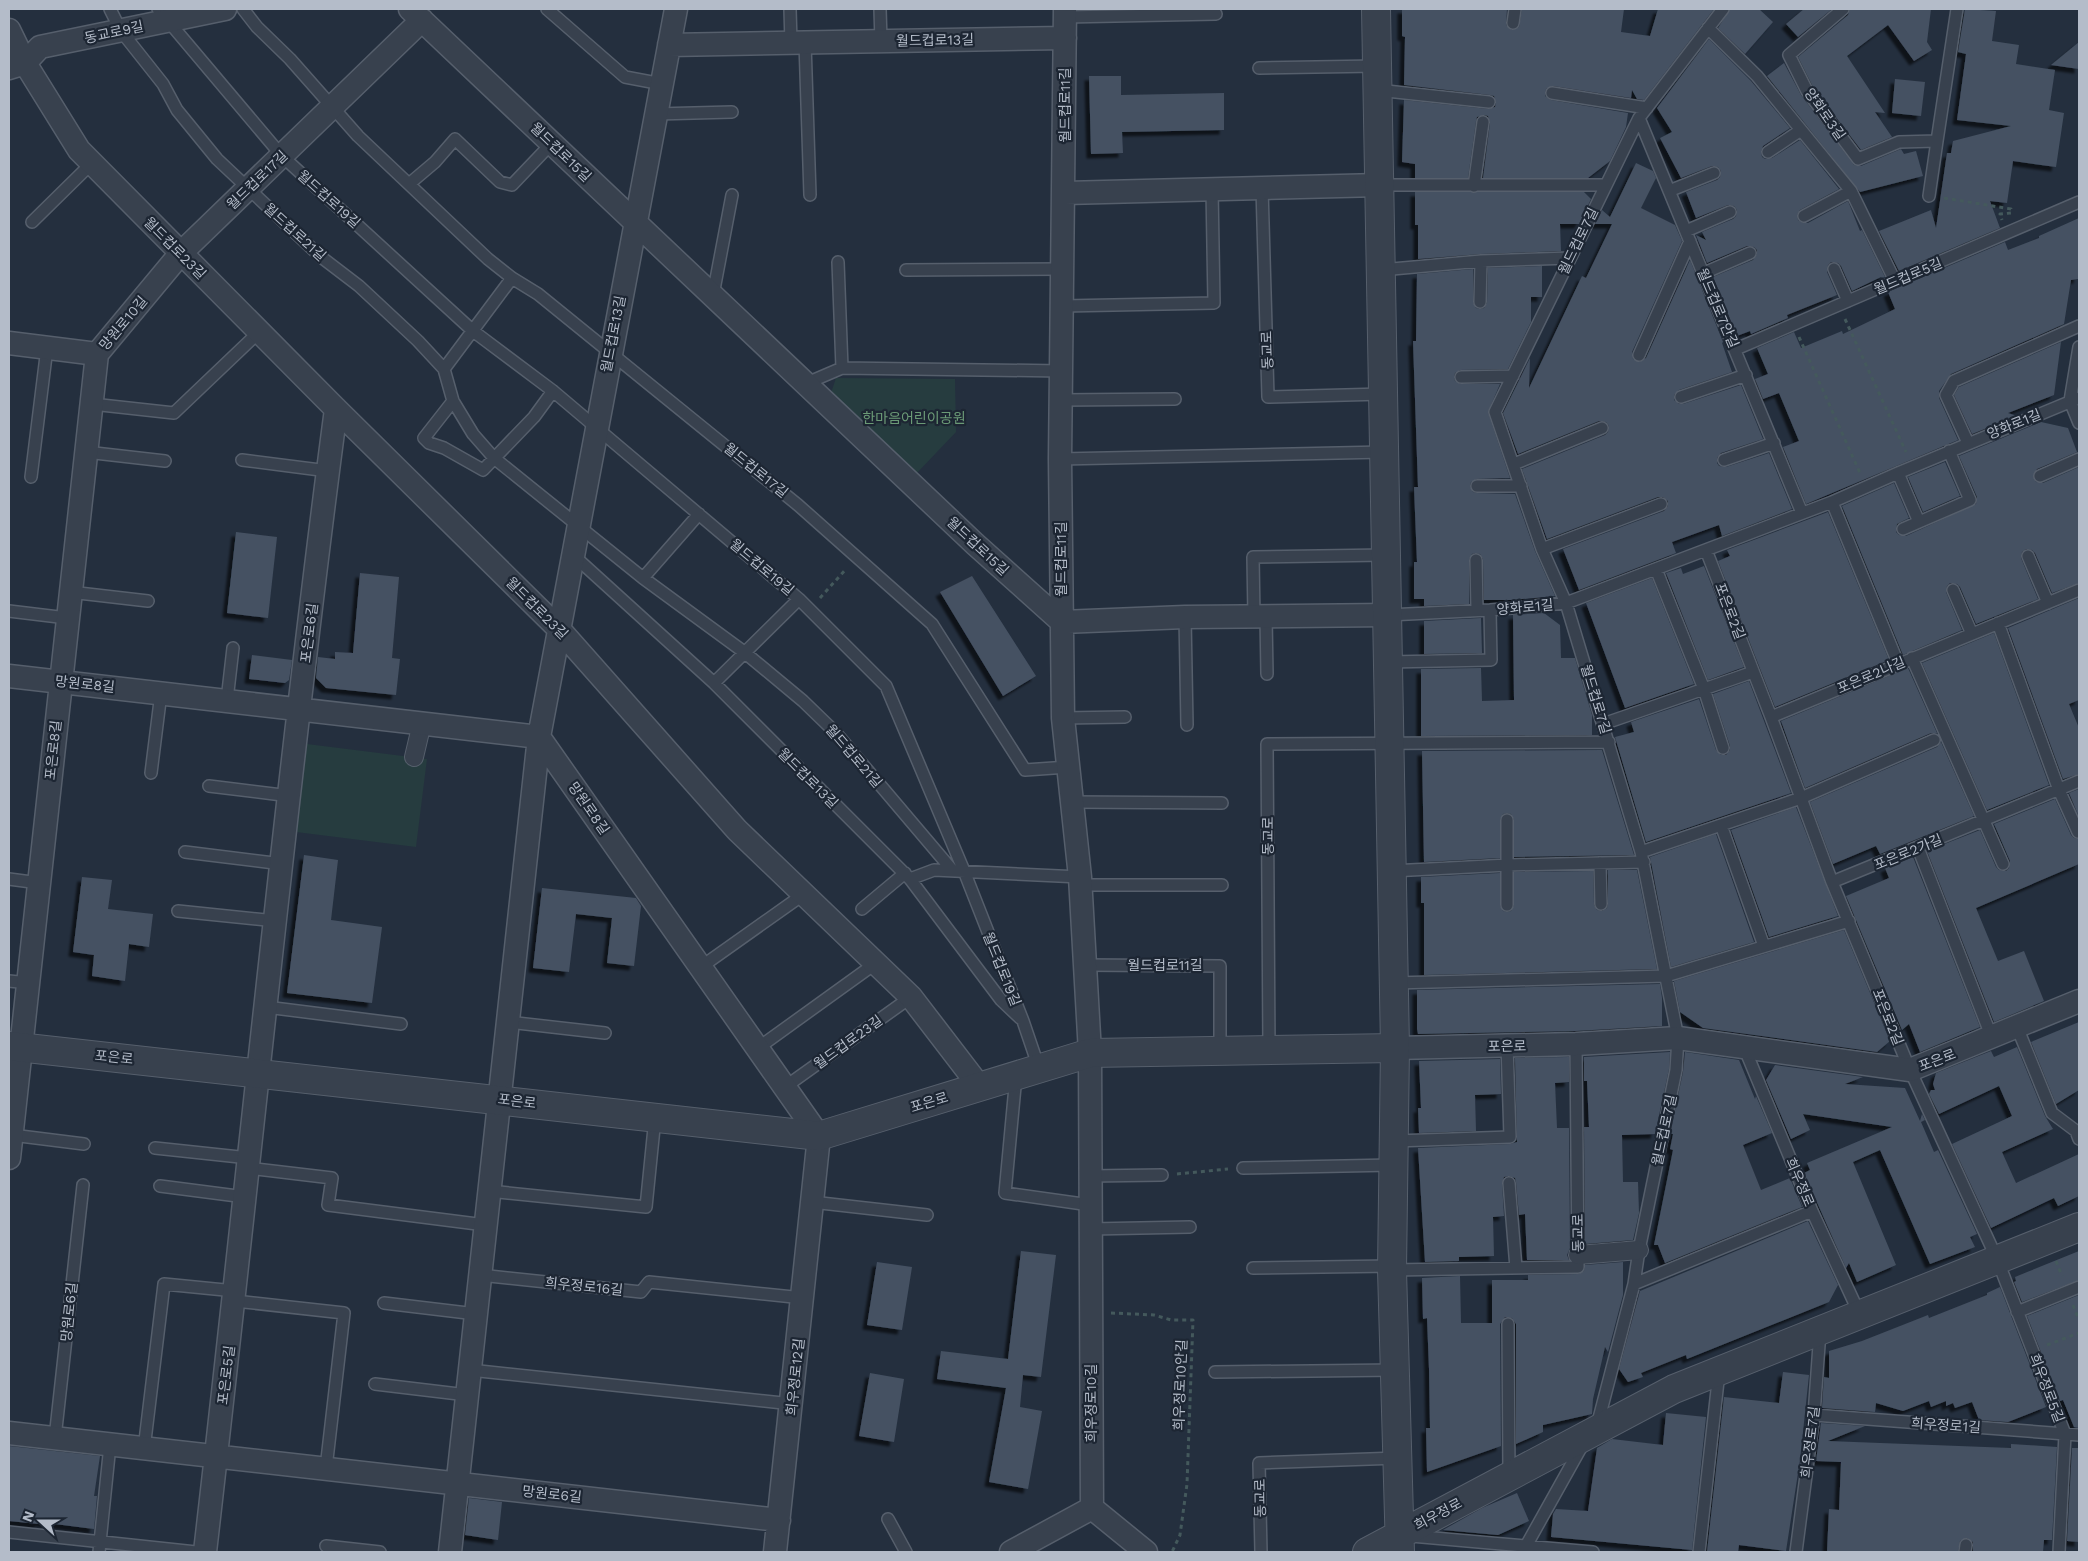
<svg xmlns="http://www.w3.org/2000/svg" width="2088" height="1561" viewBox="0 0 2088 1561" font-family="'Work Sans','Noto Sans KR',sans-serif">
<defs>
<filter id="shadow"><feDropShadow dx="-4.5" dy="4.5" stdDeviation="1" flood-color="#0009"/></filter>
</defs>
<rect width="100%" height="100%" fill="#242f3e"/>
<path fill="#263c3f" d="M836,378L955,379L956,432L916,474L831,393Z
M307,744L427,759L416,847L296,832Z"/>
<path fill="#455162" filter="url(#shadow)" d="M1402,9H1507L1506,25L1512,30L1519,27L1522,9H1624L1621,32L1650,36L1658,9H1714L1644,100L1637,99L1632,90L1631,98L1553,86L1546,89L1545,96L1551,100L1628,113L1626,127L1610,161L1588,178H1483L1490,123L1488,116L1484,115L1477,117L1476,121L1468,178H1415V164L1402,162L1404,100L1488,109L1495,107L1496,102L1494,96L1490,95L1404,85L1405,37L1402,36Z
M1730,9H1759L1773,22L1745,54L1718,28Z
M1804,9H1832L1798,37L1786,24Z
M1850,9H1931L1927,42L1932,50L1914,61L1888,25L1847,56L1885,113L1875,112L1892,137L1861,150L1813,87L1798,57L1848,15Z
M1965,9L1996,11L1992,41L2019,45L2016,64L2055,70L2049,110L2064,113L2056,167L2013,161L2007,203L1990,201L2000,228L1899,271L1879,231L1931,210L1936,228L1947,153H1951L1953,141L2011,126L1957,120L1966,54L1958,52Z
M1709,39L1751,81L1790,128L1763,146L1761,152L1762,157L1765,159L1772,158L1800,140L1839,189L1800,210L1797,215L1798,220L1803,223H1808L1848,201L1860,231L1862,230L1885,277L1882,278L1881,277L1852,291L1841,266L1838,263L1831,262L1828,265L1827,272L1837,295L1787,315L1788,318L1751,334L1750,331L1737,336L1713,277L1753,260L1757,254V250L1754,247L1747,246L1707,263L1696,235L1706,240L1702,232L1733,219L1736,216L1737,210L1734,206L1728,205L1696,218L1686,192L1717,180L1720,177L1721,171L1718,167L1712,166L1681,178L1660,138L1672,132L1657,108Z
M2079,42V69L2051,65Z
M1784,63L1801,95L1854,165L1861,166L1901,149L1904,154L1916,151L1923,176L1860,192L1767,76Z
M1089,76H1121V95L1224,93V130L1122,132L1123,153L1091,154Z
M1895,79L1925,82L1921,116L1892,113Z
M1636,163L1653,171L1656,178L1641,208L1675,225L1682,241L1632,352L1633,359L1639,362L1646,358L1690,260L1723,342L1722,343L1732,372L1679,390L1674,395V400L1679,404H1683L1741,385L1763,439L1721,453L1717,458V463L1719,466L1726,467L1769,453L1792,509L1722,536L1719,525L1672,542L1676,553L1579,590L1563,549L1664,511L1668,506V501L1663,497H1658L1547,539L1522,469L1605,435L1608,432L1609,426L1606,422L1599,421L1518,454L1503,413L1530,358L1529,388L1582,276L1586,278L1612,224H1595L1602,210L1610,217Z
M1415,192H1584L1591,199L1579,224H1560L1561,251L1481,254L1418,259V225H1415Z
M2079,218V268L2078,279L2071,280L2064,324L1951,374L1939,391V398L1958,440L1806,504L1783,447L1799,441L1779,393L1763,399L1755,379L1768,374L1757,348L1794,332L1801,348L1842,331L1843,334L1895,309L1888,292L2005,242L2008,250L2039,238V236Z
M1542,266V297H1531V322L1508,369L1460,370L1455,373L1454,378L1455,381L1461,384H1500L1488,412L1510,478L1477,479L1471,482L1470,486L1473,492L1477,493L1515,494L1535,551L1555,596L1512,600H1484L1483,559L1480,554L1475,553L1472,554L1469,560V604L1424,606V599H1414V562H1417L1414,487H1418L1413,341H1416L1417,274L1473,269V302L1476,308L1480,309L1484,308L1487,303L1488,268Z
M2061,342L2054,395L2008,413L2017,416L1972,434L1954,395L1959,387Z
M2041,422L2068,428L2077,452L2037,469L2033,476L2036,482L2043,483L2079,467V583L2052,593L2035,553L2032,550L2026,549L2022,552L2021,558L2038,599L1976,624L1960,587L1957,584L1950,583L1947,586L1946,592L1962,630L1903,655L1842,506L1894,483L1909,518L1897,524L1896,532L1899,535L1906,536L1976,504L1977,497L1959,456Z
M1945,462L1960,496L1923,512L1908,477Z
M1828,512L1889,660L1775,707L1718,561L1730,556L1727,550Z
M236,532L277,537L268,618L227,613Z
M1704,566L1744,667L1708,680L1666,573L1681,568L1683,574Z
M360,573L399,577L392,658L400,659L396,695L326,688L316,678L318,657L335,659V652L353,653Z
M972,576L1036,676L1003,696L940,592Z
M1652,578L1694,684L1625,708L1586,603Z
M2079,598V700L2069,704L2079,728V774L2063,779L2008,628Z
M1544,613L1560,625L1561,658H1575L1592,715V735L1421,736V669L1481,668L1482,701L1514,700L1513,615Z
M1481,618L1482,653L1424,654V621Z
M1994,633L2049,785L1987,810L1922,663Z
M252,655L292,660L289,680L285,683L249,679Z
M1908,668L1937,733H1931L1805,788L1781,721Z
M1749,681L1791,793L1646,842L1615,737L1634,732L1631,722L1699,699L1716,750L1721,755H1726L1730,750V746L1713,694Z
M1941,742L1974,816L1880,854L1876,846L1833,864L1810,802L1937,747Z
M1602,750L1634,855L1514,857V820L1511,814L1507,813L1503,814L1500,820V858L1424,862L1422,751Z
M2079,789V817L2069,793Z
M2055,799L2071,835L2074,838L2079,839V864L1976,908L1998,961L2024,951L2044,1001L1994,1022L1927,851L1980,830L1996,867L1999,870L2006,871L2009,868L2010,861L1994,824Z
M1796,807L1838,916L1769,937L1731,830Z
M1716,834L1754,942L1671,967L1650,857Z
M304,855L338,860L331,920L382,927L372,1003L287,993Z
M1913,857L1980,1027L1920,1052L1909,1024L1902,1030L1846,896L1889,878L1885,868Z
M1608,870H1637L1657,969L1424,975V903H1421V877L1500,873V905L1503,911L1507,912L1511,911L1514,905V872L1593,871L1594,905L1597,910L1602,911L1607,908L1608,904Z
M82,877L112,880L108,909L153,914L149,947L129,944L125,981L92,976L94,955L73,952Z
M542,888L636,898L641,906L634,966L607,963L612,918L576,914L569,972L533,968Z
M1844,930L1890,1041L1877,1052L1703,1028L1680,1012L1674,981Z
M1660,984L1662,998V1026L1575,1031L1418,1034L1417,1029V990Z
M2079,1022V1090L2056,1104L2031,1042Z
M2017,1047L2045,1116L2053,1129L2002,1152L2016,1183L2079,1154V1196L2058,1206L2054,1198L1991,1228L1952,1144L2012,1116L1999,1086L1939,1114L1929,1094L1931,1090H1935L1933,1084L1936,1073L1991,1051L1994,1057Z
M1670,1052L1669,1069L1655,1134L1622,1135L1623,1182H1638L1639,1213L1633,1240L1585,1244L1584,1127H1589L1587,1081H1584V1057Z
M1685,1052L1739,1060L1755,1099L1756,1096L1772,1133L1743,1145L1761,1190L1790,1178L1802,1207L1665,1263L1658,1245H1654L1673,1150L1670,1149L1673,1134H1670L1683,1072Z
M1569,1057V1082L1555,1083L1557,1128H1569L1570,1248L1567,1255L1569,1260H1527L1525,1214L1519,1215L1516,1182L1515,1178L1509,1176L1504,1177L1502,1183L1504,1216L1493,1217L1494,1256L1459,1257V1261L1425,1262L1418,1148L1510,1144L1517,1142L1515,1058Z
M1500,1059L1501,1094L1475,1095L1476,1131L1419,1133L1418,1108H1421L1419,1061Z
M1775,1065L1863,1077L1845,1084L1905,1088L1920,1121L1922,1114L1925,1120L1921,1122L1934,1152L1938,1150L1977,1234L1970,1237L1975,1247L1930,1264L1880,1150L1853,1162L1896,1265L1857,1282L1849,1263L1846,1268L1804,1173L1810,1170L1807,1163L1892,1127L1803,1114L1810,1130L1791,1139L1766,1080Z
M1808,1221L1838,1285L1829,1302L1687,1359L1686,1355L1641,1373L1643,1377L1628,1382L1619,1369L1640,1291Z
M1021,1251L1056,1255L1041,1377L1023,1375L1020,1407L1042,1411L1028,1489L989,1482L1006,1388L937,1379L941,1351L1008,1359Z
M2079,1251V1280L2022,1302L2014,1282L2016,1281L2015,1277Z
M877,1262L912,1267L902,1330L867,1325Z
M1623,1262V1295L1608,1352L1605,1347L1593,1399L1592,1414L1543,1425V1432L1516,1444V1324L1512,1318L1505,1317L1500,1324L1501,1446L1427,1472L1426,1428H1430L1429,1369L1427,1318L1423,1319L1422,1278L1460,1276L1461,1323H1492V1280H1528V1275L1578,1274L1584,1271L1585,1265Z
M2000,1287L2046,1407L2008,1422L1979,1420L1972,1402L1955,1408L1953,1403L1946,1406V1401L1931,1407L1929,1401L1903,1411L1876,1403L1875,1412L1822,1408L1824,1377L1829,1378V1351L1862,1341L1928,1315L1929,1318L1987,1295V1293Z
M2079,1295V1428L2074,1427L2063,1400L2060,1401L2027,1316Z
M1783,1372L1809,1375L1800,1460L1786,1551L1739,1545L1738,1552H1707L1724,1397L1779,1403Z
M870,1373L904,1379L894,1442L859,1436Z
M1666,1413L1706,1417L1692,1550L1551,1537L1553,1514L1556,1509L1588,1511L1597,1448L1612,1439L1663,1445Z
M1821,1423L1865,1426L1828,1441L2011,1448V1444L2057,1447L2052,1540H2044L2043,1552H1973V1542L1967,1538L1960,1541L1958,1552H1827L1829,1509L1839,1510L1841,1462L1816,1461Z
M9,1446L100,1456L94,1496H97L94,1529L39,1522V1524L9,1521Z
M2072,1448H2079V1542L2067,1541Z
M1517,1493L1529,1521L1498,1535L1443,1530L1482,1508Z
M469,1498L502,1502L498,1540L465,1535Z"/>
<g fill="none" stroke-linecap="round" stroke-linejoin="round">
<g stroke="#565f6c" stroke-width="14">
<path id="service" d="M110,9L121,31L163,84L177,110L217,159L321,257L359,286L418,341L444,369L453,401L473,434L494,458L643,578L744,652L803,701L836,733L953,871
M158,9L282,156L473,331L553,391L799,599L886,686L964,871L1023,1021L1039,1068
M243,9L257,27L290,59L358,136L488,259L512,278L538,294L798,505L932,624L1025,770L1068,767
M547,9L625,77L662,84
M790,9L791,43
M880,9L881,41
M1843,9L1789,55L1807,91L1858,159L1899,142L1937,141L1957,9
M1065,17L1216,14
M1513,23L1515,9
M1708,28L1757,76L1851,191L1895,281
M805,43L810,195
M1259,68L1377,66
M1377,90L1489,102
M1552,93L1647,108
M656,114L732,112
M1639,118L1802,513
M1768,152L1801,130
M409,184L435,162L455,139L500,182L512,185L552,143
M1380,185H1606
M1474,186L1483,122
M1262,188L1268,397L1383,394
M1669,191L1714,173
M1929,196L1937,141
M1804,216L1851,191
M32,222L92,163
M1686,231L1730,212
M1834,269L1848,301
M906,270L1063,269
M1381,270L1481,261L1570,258
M1704,273L1750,253
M713,295L732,195
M1480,302L1481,261
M1063,306L1214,303L1212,189
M2079,347L2070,401L2079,423
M1736,349L2079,202
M1639,355L1690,241
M842,368L1062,371
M444,369L512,278
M1461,377L1513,376
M807,383L842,368L838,262
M1681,397L1746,375
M1062,400L1175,399
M453,401L424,438L429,443L444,448L483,470L534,417L553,391
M92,404L174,413L259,332
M1968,443L1946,395L1954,381L2079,326
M86,452L165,461
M1060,459L1384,452
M242,460L328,471
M1724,460L1774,443
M1514,464L1602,428
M1898,473L1919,522L1970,500L1949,451
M2040,476L2079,459
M31,477L47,348
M1477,486H1521
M1832,502L1898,663
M1903,529L1919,522
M1542,549L1661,504
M1706,550L1771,717L1832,882L1910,1070L1997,1259L2065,1434L2059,1552
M573,555L714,683L910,879L1001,1000L1020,1018
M2028,556L2048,603
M1476,560L1477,610
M1656,569L1704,689L1723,748
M643,578L699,514
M1953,590L1972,634
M70,592L148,601
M9,611L67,618
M1388,615L1490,610L1566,603L1832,502L1898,473L2079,398
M1185,617L1187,725
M1254,617L1253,557L1386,555
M1266,617L1267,674
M1998,623L2059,790L2078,832
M1912,658L2003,864
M1388,662L1491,660L1490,610
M714,683L799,599
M227,700L233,648
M1771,717L2079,590
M1063,718L1125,717
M1603,724L1753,672
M151,773L161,693
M209,786L290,796
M1072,802L1222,803
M1507,820V905
M1721,825L1764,946
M1918,848L1992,1038
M185,852L282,864
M1641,852L1801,798L1934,740
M1600,863L1601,904
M1391,871L1508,865L1644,862
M9,879L39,883
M910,879L934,870L1080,877
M1832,882L2079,781
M1080,885H1222
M862,909L905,873
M178,911L276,921
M1085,965L1220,966V1050
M701,967L804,894
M9,981L29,983
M1394,983L1666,976L1849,921
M266,1007L401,1024
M508,1022L605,1033
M2017,1027L2052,1113L2076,1131L2079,1139
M1744,1047L1812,1211L1860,1315
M758,1048L876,963
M1269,1050L1267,744L1609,742
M1016,1076L1005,1193L1090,1205
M785,1087L911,997
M12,1135L84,1144
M1395,1141L1510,1137L1507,1045
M155,1148L249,1158
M248,1168L332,1178L328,1205L485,1225
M1243,1168L1393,1165
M1090,1176L1162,1175
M1509,1183L1516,1268
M160,1186L245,1197
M489,1191L646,1207L655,1118
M812,1202L927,1215
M1091,1229L1190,1227
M1253,1268L1392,1266
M1392,1270L1578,1267L1576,1044
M480,1275L641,1292L649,1282L803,1298
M1634,1284L1812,1211
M235,1301L344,1313L326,1468
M384,1303L476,1314
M2017,1312L2079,1287
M1508,1324L1509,1475
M470,1370L792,1404
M1215,1372L1396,1370
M375,1384L467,1395
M1814,1415L2079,1435
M1597,1426L1634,1284L1639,1250L1676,1070L1678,1038L1641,852L1566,603L1542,549L1495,412L1639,118L1723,9
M55,1438L83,1185
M144,1449L164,1284L235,1291
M888,1519L906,1552
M9,1532L196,1552
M1411,1536L1593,1552
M326,1546L380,1552
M1526,1546L1583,1444
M99,1552L110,1445
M1261,1552L1259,1463L1398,1458
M1699,1552L1719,1372
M1796,1552L1814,1415L1820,1331
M1965,1552L1966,1545"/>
</g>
<g stroke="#565f6c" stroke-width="20">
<path id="pedestrian" d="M414,757L422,723
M1578,1255L1639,1250"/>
</g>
<g stroke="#565f6c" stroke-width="25">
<path id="minor" d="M410,9L975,544L1062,622L1185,617L1388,615
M1065,9L1060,459L1063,718L1080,877L1090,1053L1092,1508L1146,1552
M9,30L25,63L79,150L336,409L559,629L737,830L911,997L980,1087
M669,45L1065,38
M9,68L25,63L40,47L225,9
M1065,193L1380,185
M9,343L97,354L181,253L422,20
M9,676L539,737L819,1136L775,1552
M1395,1048L1576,1044L1678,1038L1910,1070L2079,1001
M9,1158L97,354
M9,1433L779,1520
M205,1552C249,1171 286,789 336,409
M450,1552L539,737L676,9
M1011,1552L1092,1508"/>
</g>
<g stroke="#565f6c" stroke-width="30">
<path id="tertiary" d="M1376,9L1395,1048L1392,1270L1400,1552
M9,1046L819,1136L1090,1053L1395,1048
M1367,1552L1674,1389L2079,1227"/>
</g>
<path stroke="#44595c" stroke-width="3" stroke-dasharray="4 4" stroke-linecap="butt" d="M1944,198L2011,209V213L2000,214L2002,220
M1845,319L1906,452
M1799,337L1860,473
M820,598L846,569
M1177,1174L1228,1169
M2056,1261L2062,1276
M2073,1305L2079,1320
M1111,1313L1154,1315L1171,1320H1193L1187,1484L1180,1535L1172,1552
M2047,1345L2079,1333"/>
<use href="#service" stroke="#38414e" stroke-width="11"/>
<use href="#pedestrian" stroke="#38414e" stroke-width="18"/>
<use href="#minor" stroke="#38414e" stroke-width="22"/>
<use href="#tertiary" stroke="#38414e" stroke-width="28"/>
</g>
<g text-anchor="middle" stroke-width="4.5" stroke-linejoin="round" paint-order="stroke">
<g font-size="14" fill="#b4bcc9" stroke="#1d2633">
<text transform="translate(114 32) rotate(-12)" y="5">동교로9길</text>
<text transform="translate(935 40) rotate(-1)" y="5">월드컵로13길</text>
<text transform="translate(1065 105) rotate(-90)" y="5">월드컵로11길</text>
<text transform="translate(1825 114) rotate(55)" y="5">양화로3길</text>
<text transform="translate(561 152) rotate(44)" y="5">월드컵로15길</text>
<text transform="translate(257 180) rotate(-44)" y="5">월드컵로17길</text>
<text transform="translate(329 199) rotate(42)" y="5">월드컵로19길</text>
<text transform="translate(295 232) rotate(42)" y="5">월드컵로21길</text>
<text transform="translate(1578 241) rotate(-64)" y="5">월드컵로7길</text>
<text transform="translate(175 248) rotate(45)" y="5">월드컵로23길</text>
<text transform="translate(1908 276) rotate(-23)" y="5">월드컵로5길</text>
<text transform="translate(1718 308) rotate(67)" y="5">월드컵로7안길</text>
<text transform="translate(123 323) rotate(-50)" y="5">망원로10길</text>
<text transform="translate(613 334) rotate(-79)" y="5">월드컵로13길</text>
<text transform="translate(1267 350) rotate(-92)" y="5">동교로</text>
<text transform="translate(2014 424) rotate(-22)" y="5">양화로1길</text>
<text transform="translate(756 470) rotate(39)" y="5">월드컵로17길</text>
<text transform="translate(978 546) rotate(43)" y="5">월드컵로15길</text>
<text transform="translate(1061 559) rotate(-90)" y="5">월드컵로11길</text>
<text transform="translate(762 567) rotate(40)" y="5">월드컵로19길</text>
<text transform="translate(1525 607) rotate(-5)" y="5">양화로1길</text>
<text transform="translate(537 608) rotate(45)" y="5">월드컵로23길</text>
<text transform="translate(1730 611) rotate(69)" y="5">포은로2길</text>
<text transform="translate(309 633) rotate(-83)" y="5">포은로6길</text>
<text transform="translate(1871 675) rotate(-23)" y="5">포은로2나길</text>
<text transform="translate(85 684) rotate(6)" y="5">망원로8길</text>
<text transform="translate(1596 699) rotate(73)" y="5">월드컵로7길</text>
<text transform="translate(53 750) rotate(-84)" y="5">포은로8길</text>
<text transform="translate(854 756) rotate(49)" y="5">월드컵로21길</text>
<text transform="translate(808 778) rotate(45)" y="5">월드컵로13길</text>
<text transform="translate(589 808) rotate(55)" y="5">망원로8길</text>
<text transform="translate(1268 836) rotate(-90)" y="5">동교로</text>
<text transform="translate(1908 852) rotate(-22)" y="5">포은로2가길</text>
<text x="1165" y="970">월드컵로11길</text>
<text transform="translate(1002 969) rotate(68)" y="5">월드컵로19길</text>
<text transform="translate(1888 1017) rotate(68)" y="5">포은로2길</text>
<text transform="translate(848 1042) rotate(-36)" y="5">월드컵로23길</text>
<text transform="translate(1507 1046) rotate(-1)" y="5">포은로</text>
<text transform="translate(114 1057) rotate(6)" y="5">포은로</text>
<text transform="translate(1937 1060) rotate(-21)" y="5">포은로</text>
<text transform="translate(517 1101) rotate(7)" y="5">포은로</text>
<text transform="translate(929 1102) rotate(-17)" y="5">포은로</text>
<text transform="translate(1664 1130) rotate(-78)" y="5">월드컵로7길</text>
<text transform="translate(1800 1182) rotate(67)" y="5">희우정로</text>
<text transform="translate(1578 1233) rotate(-91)" y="5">동교로</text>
<text transform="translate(584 1286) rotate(6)" y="5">희우정로16길</text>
<text transform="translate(69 1312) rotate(-84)" y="5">망원로6길</text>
<text transform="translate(226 1375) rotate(-83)" y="5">포은로5길</text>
<text transform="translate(795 1377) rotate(-84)" y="5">희우정로12길</text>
<text transform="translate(1180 1385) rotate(-88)" y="5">희우정로10안길</text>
<text transform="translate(2047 1388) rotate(69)" y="5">희우정로5길</text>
<text transform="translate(1091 1403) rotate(-90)" y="5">희우정로10길</text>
<text transform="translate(1946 1425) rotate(4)" y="5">희우정로1길</text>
<text transform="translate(1810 1442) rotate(-83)" y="5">희우정로7길</text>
<text transform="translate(552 1494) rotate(6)" y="5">망원로6길</text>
<text transform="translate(1260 1498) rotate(-91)" y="5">동교로</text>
<text transform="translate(1438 1514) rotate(-28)" y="5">희우정로</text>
</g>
<g font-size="14" fill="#6b9a76" stroke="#1d2633">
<text x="914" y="423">한마음어린이공원</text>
</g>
</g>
<rect width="2088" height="1561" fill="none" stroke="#b4bcc9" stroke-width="20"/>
<g transform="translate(40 1521) rotate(291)" stroke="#1d2633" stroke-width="4" paint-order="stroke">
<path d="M0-4L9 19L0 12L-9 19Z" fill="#b4bcc9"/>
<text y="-8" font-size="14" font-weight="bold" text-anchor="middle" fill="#b4bcc9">N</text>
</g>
</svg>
